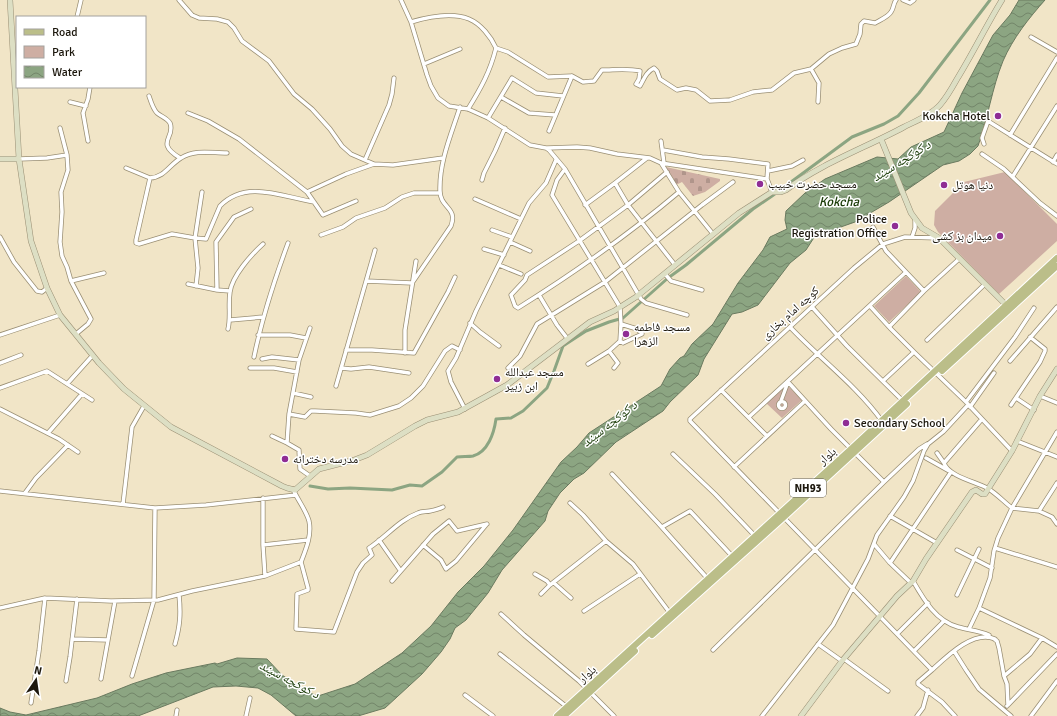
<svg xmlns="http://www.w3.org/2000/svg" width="1057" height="716" viewBox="0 0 1057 716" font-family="Signika,'Noto Naskh Arabic',sans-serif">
<defs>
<pattern id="cemetery-stones" width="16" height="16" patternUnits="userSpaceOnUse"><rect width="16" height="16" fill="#ceaea3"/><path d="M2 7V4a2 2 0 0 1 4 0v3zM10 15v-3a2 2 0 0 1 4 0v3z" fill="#b0958b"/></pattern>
<pattern id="water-waves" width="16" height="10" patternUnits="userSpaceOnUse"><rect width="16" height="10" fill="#8ca582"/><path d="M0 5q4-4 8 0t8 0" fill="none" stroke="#728569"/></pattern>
</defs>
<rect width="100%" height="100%" fill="#f1e5c7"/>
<path fill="url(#cemetery-stones)" d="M666,167L720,179V181L705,192L693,196L682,182L676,185Z"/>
<path fill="#ceaea3" d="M1005,172L1057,224V241L999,294L938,232L934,225L935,211L964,182Z
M906,276L921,292L889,322L874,306Z
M787,385L802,400L782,418L766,403Z"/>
<path fill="url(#water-waves)" stroke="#6a7a5f" d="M1019,0H1045C1029,18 1013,38 1003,61C992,88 988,118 978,146L970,154L959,161L943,165L889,202L855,222L815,236L806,250L790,263L758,305L742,312L732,314L704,359L698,375L670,402L663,411L616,442L584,473L574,479L560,493L548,511L545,521L502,570L488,593L466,620L455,628L450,639L441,652L422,674L385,708L358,716H296L271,695L258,688L236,686L213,687L138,716H0V708L10,712L26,715L97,698L132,684L166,673L215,663L217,664L237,658L267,659L282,675L307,692L318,696L355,684L402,653L431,626L458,592L484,566L513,530L561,462L577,447L589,433L661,386L670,369L680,358L684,356L692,344L713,324L738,283L763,250L770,237L787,229L785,220L786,211L805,193L825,179L877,157L898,159L911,147L944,132L962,93L993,35L1010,15Z"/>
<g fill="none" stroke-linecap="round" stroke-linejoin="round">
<path stroke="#8ca582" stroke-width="3" d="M310,486L328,489L350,488L392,490L410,485L422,486L442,472L457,457C462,456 468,457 473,456C488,452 494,433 496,419L511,418L523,411L547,388L554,371L563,346L586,331L609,322L623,318L668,278L686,265L753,209L772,196L852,137L884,124L898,116L919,93L990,0"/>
<g stroke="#9a8f74" stroke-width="5">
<path id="street" d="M179,0L192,15L199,18L217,19L228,22L234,28L242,41L269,61L294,94L312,109L330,129L342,146L351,154L374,164L393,165L443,158
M401,0L411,22
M903,0L910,3L914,0
M77,17L81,0
M1031,37L1057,52
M424,64L460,49
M811,69L819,83L818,102
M149,96C151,102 153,109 157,113C162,117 167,118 170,123C176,138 154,142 180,158
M501,97L529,113L555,115
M70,102L86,106
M468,109C481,88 490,72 496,48
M188,113L208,121L239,139L307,192L323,215L356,201
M488,118L512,78L536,93L563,96
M60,128L67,155L68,170L61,192L62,212L60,242L62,256L67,267L71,281L91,319L88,324L76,334
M549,131L572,76
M1010,135L1057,58
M88,141L83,113L88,99L90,87
M661,141L664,163
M984,144L982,138L988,121L1057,164
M547,148L577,147L590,148L617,154L650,158L661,163L679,192L713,234
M663,150L702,157L729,159L768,164L767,179L772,192
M982,154L1004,169L1040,203L1057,216
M19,159L47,158L67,155
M365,160L389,105L392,94L394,78
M1053,162L1057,155
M661,163L767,179
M126,168L150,178C165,177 169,165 181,158C195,149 211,153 227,153
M565,169L557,180L552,195L620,307L621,324L620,341L609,351L588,364
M768,171L792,166L803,160
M667,172L628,205L579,241L527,275L525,280L511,295L515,306L518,308C574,273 628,235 679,192
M1013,176L1057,106
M150,178L136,240V243L139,244L172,234L195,238L206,239L220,206C246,179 283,197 314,202
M482,180L484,173L495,151L505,128
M615,183L647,158
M307,192L346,174L374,164
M475,199L521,219
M585,205L615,183L628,205L675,265
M873,227L886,251L924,291
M492,230L512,237
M321,235L343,227L356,218L385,208L402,197L414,193H439
M0,237L14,262L37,291L42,292L47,288
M912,237L915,228V219
M938,238L905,237L883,244L854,268L690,419V421L932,670C946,657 974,629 995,639
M510,242L530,251
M484,249L504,255
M499,265L521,274
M665,274L671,281L702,290
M71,281L104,273
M366,281L412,283L451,226C458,207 440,208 440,191C439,162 451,135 460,107
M188,284L217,290L230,291
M196,286L198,268L195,238L202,192
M217,290L216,242L234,217L251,209
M539,295L557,325L567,338
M870,306L891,329L914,352
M812,307L847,346L903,401
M687,315L646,303L641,299L565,169L549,150L546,148L530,145L488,118L468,109L449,106L438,98L431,86L427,75L411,22C428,17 452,12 469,19C481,24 491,37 496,48L508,52L548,77L572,76L583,82L594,81L602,70C614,70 628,68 640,71L639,79L636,84L640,86C644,79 646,72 654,68L657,71L660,79L677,90L686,88L696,90L710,101L730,100L753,92L772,90L794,73L811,69L829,54L842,48L856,44L860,34L861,24L864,21L875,23C880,20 888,17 891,12C894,8 893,4 896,0
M230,320L263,317
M470,323L480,332L499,346
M790,327C820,359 856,385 882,421
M889,327L924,291L959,259
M228,329C231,317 228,305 230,292C232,276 251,255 263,244
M0,335L60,315
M258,335H290L306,338
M927,340L985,284
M620,341L623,343L642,334V333L637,329L621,324
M346,350H372L414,353L448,292L455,277
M609,351L618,363L614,368
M405,353V330L416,261
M254,357C262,318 274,281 288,243
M262,359L272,357L299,360
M1010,361L1057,307
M0,363L21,355
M250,368H274L297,372
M341,368L351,369L369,367L409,373
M508,368L520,356L537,324L605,282L702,205L733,182
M883,381L914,352L966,402L1012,451
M67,384L93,355
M336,386L375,250
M0,388L47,371L92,400
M721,390L767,436
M293,393L311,397
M1040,396L1057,403
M1016,398L1034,410
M781,401L788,382L831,429L884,482
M778.5 405a3.5 3.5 0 1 1 7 0a3.5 3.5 0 1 1-7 0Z
M966,402L1015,337L1034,308
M1011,405L1040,362L1045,351V349L1030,337
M970,407L994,373
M0,409L59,439L78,452
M465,409L451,382L448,371L456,358L476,311L529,203L546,183L556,160
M289,414L299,360L310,328
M749,417L906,272
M982,419L944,463C948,476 976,482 987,488C996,493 1004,502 1012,508L1057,432
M48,433L82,394
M272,436L287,443
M1017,441L1057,457
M937,453L944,463
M673,454L715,494L755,536
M734,467L805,401
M612,474L658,523L708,579
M310,476L300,469L299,450L287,443L289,414L305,417L311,411H315L356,413L370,415L399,406L411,398L423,386L445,351L452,346L460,350
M0,491L155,508L206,505L296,495
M25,493L36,478L68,445
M263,498V545L265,576
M570,503L583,515L606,541L633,564L670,613
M123,504L132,427L144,406
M1039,511L1052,517L1057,524
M890,516L937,543
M662,527L690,511L733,557
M379,540L400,570
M874,544L890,563L911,583
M263,545L308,540
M423,545L441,560L446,569L456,561L486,525
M995,548L1057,567
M957,550L992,568
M301,562L308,588V590L297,594L296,629L334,632L357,572L363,563L372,555L369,548C386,537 399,520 418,513C422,511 426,512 430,511C435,510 439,509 443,507
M890,563L951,472L926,458
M535,574L547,581L550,585
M392,581L433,534L449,521L457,531L487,524
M913,581C924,600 936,621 958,627C969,630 979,631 989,635
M554,583L571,598
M541,594L550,585L606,541
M957,595L979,549
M0,608L45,598L111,601L158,600L192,591L265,576L301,562C306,549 312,535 309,521C306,510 297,499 293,489
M979,608L1042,638L1057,647
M584,611L640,574
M501,614L524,635L579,681L614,716
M969,629L979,608L990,578L994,551L998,538L1012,508L1039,511L1057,483
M897,634L928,603
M72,639L108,640
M994,639L997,641L999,648L1004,676L1007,684L1008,705
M175,644C180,626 181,614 179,595
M818,644L842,661
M713,650L884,482L919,449L927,444
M914,651L944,621
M954,651L966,670L979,689L1011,716
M500,654L567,707
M844,659L888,691
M932,670L918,682V684L942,702L955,716
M132,676L154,600L155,508
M1004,676L1030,654L1042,638
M101,679L115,601
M66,681L70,657L77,599
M465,695L493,716
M31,703L39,651L45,598
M1007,706L1057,654
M176,716L177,710
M246,716L250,698
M762,716L833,625L868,559L877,535L904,497L913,481L924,451L928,444L943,432L968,405
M917,716L923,708L928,690
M1031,716L1057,681"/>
</g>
<g stroke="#9a8f74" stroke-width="6">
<path id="secondary" d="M10,0L19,159L31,241L47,288L60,315L99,363L124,389L171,427L282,486L287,488L295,490L319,469L354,460L367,455L415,426L427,420L458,412L507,385L590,322L614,311L636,297L739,213L772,192H781L786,190C822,163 865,148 904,127C916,121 931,115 940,105C947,97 952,88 957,79C973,53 986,26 1002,0
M881,139L911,213L922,228L939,238L1008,307
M0,159H19
M801,716L842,661L897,596L913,581L926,559L972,492L976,490L982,494H985L1012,451L1040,396L1057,369"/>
</g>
<g stroke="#fff" stroke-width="8">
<path id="primary" d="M942,371L1057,266
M652,635L784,517L907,404
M557,716L851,449L1057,258
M564,716L635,651"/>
</g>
<use href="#street" stroke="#fff" stroke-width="3.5"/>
<use href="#secondary" stroke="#dddfc4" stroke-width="5"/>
<use href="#primary" stroke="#bbbe89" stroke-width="6"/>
</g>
<g fill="#8f2d95" stroke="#fff" stroke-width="1.5">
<circle cx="998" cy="116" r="4"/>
<circle cx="760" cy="184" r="4"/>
<circle cx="944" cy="185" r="4"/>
<circle cx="895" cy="226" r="4"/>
<circle cx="1000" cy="236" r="4"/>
<circle cx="626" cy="334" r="4"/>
<circle cx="497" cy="379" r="4"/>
<circle cx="846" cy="423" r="4"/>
<circle cx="285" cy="459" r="4"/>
</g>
<g text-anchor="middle" stroke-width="3" stroke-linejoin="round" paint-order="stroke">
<rect fill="#fff" stroke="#605d56" stroke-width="1" x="790" y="479" width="36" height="18" rx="3"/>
<g font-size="11" font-weight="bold" fill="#1c170d">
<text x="808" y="492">NH93</text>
</g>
<g font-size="12" fill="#1c170d" stroke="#fff" text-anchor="start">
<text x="990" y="120" text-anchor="end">Kokcha Hotel</text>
<text x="768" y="188">مسجد حضرت خبیب</text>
<text x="952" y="189">دنیا هوتل</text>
<text x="887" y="223" text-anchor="end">Police<tspan x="887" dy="14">Registration Office</tspan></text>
<text x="992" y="240" text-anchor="end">میدان بز کشی</text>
<text x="634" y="331">مسجد فاطمه<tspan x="634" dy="14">الزهرا</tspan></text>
<text x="505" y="376">مسجد عبدالله<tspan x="505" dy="14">ابن زبیر</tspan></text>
<text x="854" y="427">Secondary School</text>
<text x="293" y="463">مدرسه دخترانه</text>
</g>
<g font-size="12" fill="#1c170d" stroke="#fff">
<text transform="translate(790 313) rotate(-42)" y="4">کوچه امام بخاری</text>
<text transform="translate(827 456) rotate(-42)" y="4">بلوار</text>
<text transform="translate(587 674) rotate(-42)" y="4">بلوار</text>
</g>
<g font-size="13" font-style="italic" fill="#1b3c08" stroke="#fff">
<text transform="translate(901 160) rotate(-32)" y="5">د کوکچه سیند</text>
<text x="839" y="206">Kokcha</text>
<text transform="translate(609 423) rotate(-38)" y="5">د کوکچه سیند</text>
<text transform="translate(290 679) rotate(28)" y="5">د کوکچه سیند</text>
</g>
</g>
<rect x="16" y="16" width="130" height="72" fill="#ffffff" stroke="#a4a29e"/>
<rect x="24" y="29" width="20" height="6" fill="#bbbe89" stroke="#a4a29e"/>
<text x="52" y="36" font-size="12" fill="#1c170d">Road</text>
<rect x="24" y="46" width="20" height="12" fill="#ceaea3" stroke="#a4a29e"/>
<text x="52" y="56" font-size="12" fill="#1c170d">Park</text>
<rect x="24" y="66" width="20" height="12" fill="url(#water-waves)" stroke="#a4a29e"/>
<text x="52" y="76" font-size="12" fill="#1c170d">Water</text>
<g transform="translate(36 680) rotate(13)" stroke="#ffffff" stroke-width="3" paint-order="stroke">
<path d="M0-3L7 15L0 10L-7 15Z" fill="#1c170d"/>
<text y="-6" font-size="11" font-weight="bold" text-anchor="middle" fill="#1c170d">N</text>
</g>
</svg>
